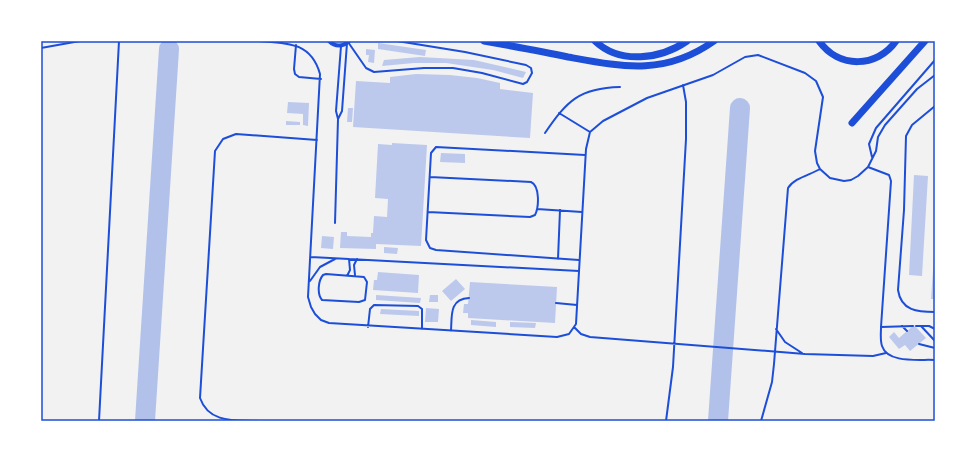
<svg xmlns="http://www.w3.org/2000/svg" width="976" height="462" viewBox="0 0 976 462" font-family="Cabin,sans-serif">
<rect width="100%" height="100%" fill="#f2f2f2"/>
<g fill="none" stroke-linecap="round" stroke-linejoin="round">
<path stroke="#b2c1ea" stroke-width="20" d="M145,421L169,49
M718,421L740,108"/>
</g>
<path fill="#bdc9ec" d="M378,43L426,50L425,56L378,49Z
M366,49L375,50L374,63L368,62L369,55H366Z
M420,57L474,60L526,72L523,78L493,70L446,63H414L382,66L384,60Z
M416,74L450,75L477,78L500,83V89L533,93L530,138L353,127L356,81L390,83V77Z
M288,102L309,103L308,126L303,125V114L287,113Z
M348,108H353L352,122H347Z
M286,121L300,122V125H286Z
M392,143L427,145L421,246L376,244V249L340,248L341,232H347V236L371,237V233H373L374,216L387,217L388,199L375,198L378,144L392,145Z
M441,153L465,154V163L440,162Z
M914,175L928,176L922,276L909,275Z
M322,236L334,237L333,249L321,248Z
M384,247L398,248L397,254L384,253Z
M934,256H935V299H931Z
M378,272L419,275L418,293L373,290L374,280H377Z
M456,279L465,289L451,301L442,291Z
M470,282L557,287L555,323L468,318V313H463L464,304H468Z
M376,295L421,298L420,303L376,300Z
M430,295H438V302H429Z
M426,308L439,309L438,322H425Z
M381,309L419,311V316L380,314Z
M471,320L496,322V327L471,325Z
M510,322L536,323L535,328L510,327Z
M914,325L926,338L910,351L905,345L899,349L889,337L894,332L899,338Z"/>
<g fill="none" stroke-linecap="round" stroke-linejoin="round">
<path stroke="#1d4ed8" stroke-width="2" d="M259,41C287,43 311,42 320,74L308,297L311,307L315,314L321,320L329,323L557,337L569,334L576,324L586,149L590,132L603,121L647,98L713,75L745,57L758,55L805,73L816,81L823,97L815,151L817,163L820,169L830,178L844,181L851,180L858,176L868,167L876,151L878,137L885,125L917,89L935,75
M348,42L366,68L374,72L424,68H453L482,73L523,84L527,82L532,73L531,68L526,65L465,52L397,41
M296,45L294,69L295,74L299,77L321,79
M41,48L80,41
M935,106L912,125L906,136L904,210L898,290C901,311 918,312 935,312
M559,113L590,132
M338,119L342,111L347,43
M545,133C567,101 579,88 620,87
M872,157L869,144L876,128L935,60
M868,167L889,175L891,181L881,327C881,333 880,340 882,346C888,364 920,359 935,360
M537,209L582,212
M428,212L530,217L535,215C539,207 540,186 531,182L430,177
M335,223L338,119L336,111L341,46
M311,257L579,271
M558,259L560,210
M579,260L436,250L430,248L426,240L431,153L436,147L585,155
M326,274L364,277L367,282L365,300L359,302L322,300C317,294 318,281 323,275Z
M355,275L354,265L357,259
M347,276L350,270L349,259
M310,281L320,267L335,259
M556,303L577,305
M902,326L907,331
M916,326H929L935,329
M921,326L935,341
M368,327L370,309L374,305L418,306L422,309V329
M574,327L581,334L590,337L805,354L873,356L886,353
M881,327L913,326
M776,329L785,342L802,353
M451,331C452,316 449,299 469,298
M919,344L935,348
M99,421L119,41
M259,421C236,420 209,424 200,398L215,151L223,139L236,134L317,140
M666,421L673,367L686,139V102L683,85
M761,421L772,382L774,364L788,188C794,178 810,175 820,169"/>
<path stroke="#1d4ed8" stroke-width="4" d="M329,41C335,47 343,47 349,41"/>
<path stroke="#1d4ed8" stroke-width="7" d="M484,41C512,46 540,51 568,57C623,67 665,76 714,41
M595,41C620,65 661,59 687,41
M819,41C839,69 877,68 896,41
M852,123L925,41"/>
</g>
<rect width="976" height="462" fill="none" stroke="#ffffff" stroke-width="84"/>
<rect x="42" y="42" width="892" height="378" fill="none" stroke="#1d4ed8" stroke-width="1.5"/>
</svg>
